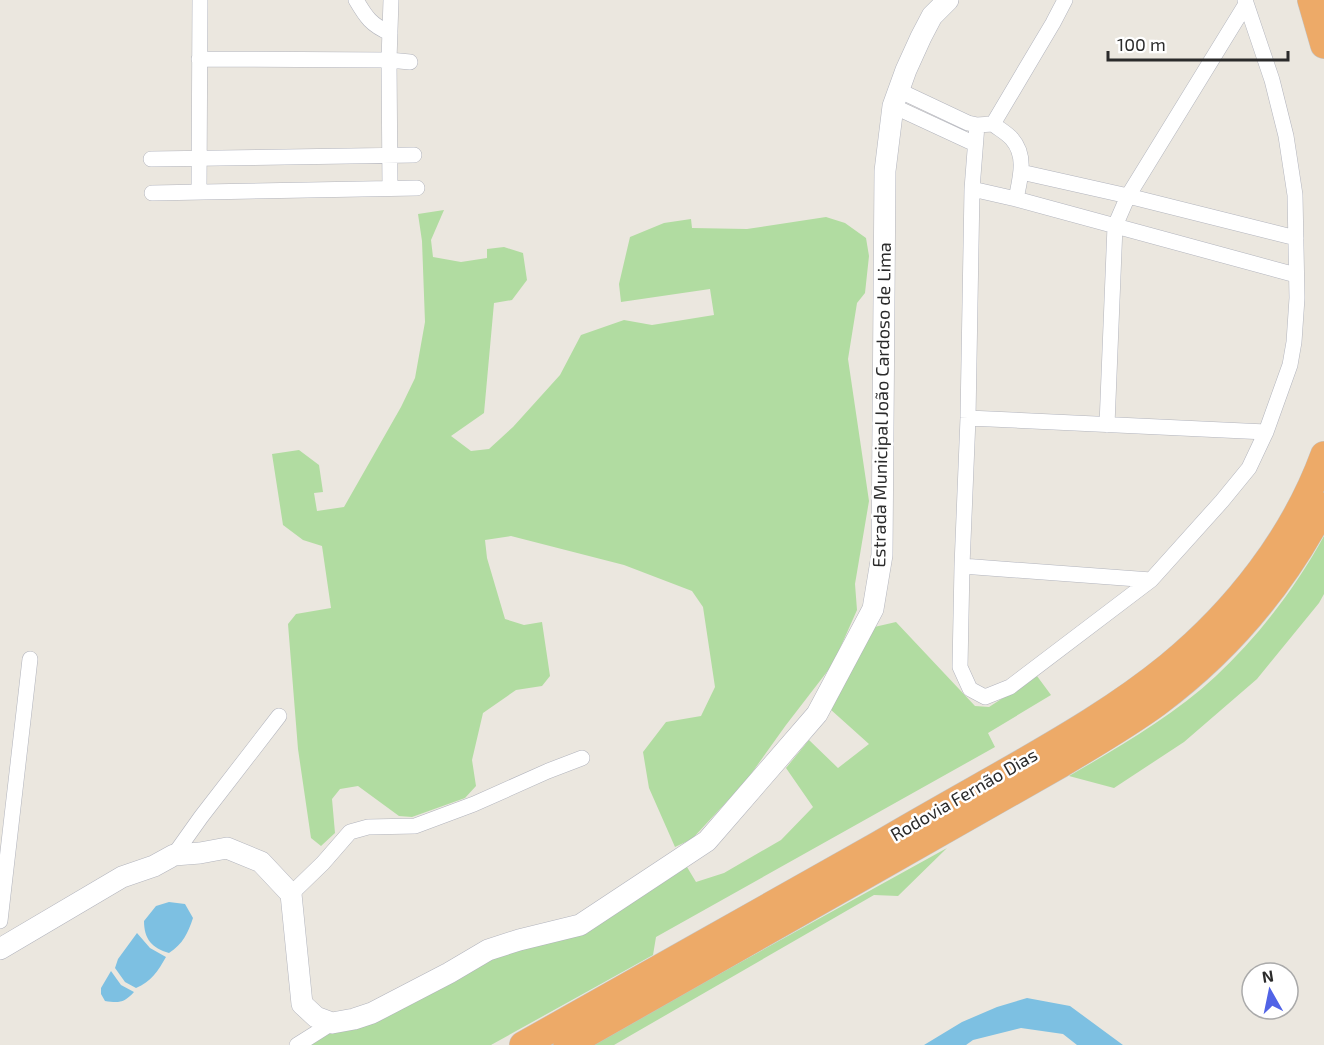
<svg xmlns="http://www.w3.org/2000/svg" width="1324" height="1045" viewBox="0 0 1324 1045" font-family="'Exo 2',sans-serif">
<rect width="100%" height="100%" fill="#ebe7df"/>
<path fill="#b1dca1" d="M444,210L431,240L433,257L461,262L487,258V249L504,247L523,253L527,280L512,300L494,303L484,413L451,436L471,451L489,449L513,427L560,375L581,335L624,320L652,325L714,315L710,289L621,302L619,284L630,237L664,223L691,219L692,228L747,229L826,217L845,223L866,238L869,256L865,293L857,303L848,359L869,501L855,584L857,610L833,664L786,725L746,781L692,839L675,847L649,788L643,752L666,722L701,716L715,687L703,607L692,591L624,565L511,536L485,540L487,558L505,619L524,625L542,622L550,676L542,686L516,690L483,713L472,760L476,786L465,798L412,817L399,816L358,786L340,789L332,799L335,833L321,846L311,838L298,749L288,624L296,614L331,608L322,546L303,540L283,525L272,454L299,450L319,465L323,492L314,493L317,511L344,507L401,407L415,378L425,322L422,241L418,214Z
M1324,536V594L1319,603L1257,679L1184,742L1114,788L1069,776C1119,747 1173,716 1216,676C1259,636 1296,587 1324,536Z
M896,622L975,706L989,707L1037,676L1051,695L988,733L995,747L656,937L653,955L491,1045H307L331,1029L518,947L684,862L696,882L724,873L781,840L813,807L786,768L809,740L838,768L869,744L830,709L870,628Z
M947,848L898,896L874,895L614,1045H591Z"/>
<path fill="#7dc0e2" d="M169,902L185,904L193,918C188,933 183,944 169,953C152,948 144,939 144,921L156,906Z
M137,933L150,948L166,957C158,971 151,982 136,988L125,982L115,968L118,959Z
M111,971L121,985L134,992C124,1003 119,1003 105,1001L101,994V988Z
M1027,998L1070,1006L1123,1045H1077L1063,1034L1021,1028L973,1040L966,1045H924L962,1022L997,1007Z"/>
<g fill="none" stroke-linecap="round" stroke-linejoin="round">
<g stroke="#b2b4bd" stroke-width="16">
<path id="street" d="M356,0C366,17 371,25 390,33
M199,59L389,60L410,62
M898,90L968,123L977,125L993,124C999,129 1007,133 1012,139C1027,156 1020,179 1016,199
M893,106L975,144
M993,124L1053,23L1065,0
M977,125L972,189L968,418L962,566L960,667L970,689L985,697L1010,687L1151,580L1222,501L1249,468L1266,432L1290,365L1294,342L1297,298L1295,195L1286,136L1272,80L1245,0
M151,159L414,155
M1021,172L1128,196L1296,238
M390,188L389,60L391,0
M972,189L1016,199L1296,275
M199,192L200,0
M152,193L417,188
M968,418L1266,432
M1107,425L1115,226L1128,196L1246,4
M962,566L1151,580
M174,855L201,817L279,716
M291,894L323,863L350,832L368,827L415,826L474,804L548,771L582,758
M0,921L30,659
M297,1045L332,1023"/>
</g>
<g stroke="#b2b4bd" stroke-width="22">
<path id="secondary" d="M0,949L122,877L154,866L174,855L200,853L227,848L261,862L291,894L302,1004L316,1017L332,1023L354,1019L372,1013L449,973L488,950L519,940L580,925L707,841L817,714L873,609L882,555L885,171L893,106L906,70L921,37L932,16L948,0"/>
</g>
<g stroke="#c4c4c4" stroke-width="28">
<path id="highway" d="M1311,0L1324,45
M523,1045C641,978 760,912 878,845C922,819 967,794 1011,769C1065,738 1120,706 1169,666C1236,611 1294,537 1324,455
M567,1045L1061,764C1094,744 1127,725 1157,703C1227,651 1284,583 1324,506"/>
</g>
<use href="#street" stroke="#fff" stroke-width="15"/>
<use href="#secondary" stroke="#fff" stroke-width="21"/>
<use href="#highway" stroke="#edaa68" stroke-width="27"/>
</g>
<g text-anchor="middle" stroke-width="5" stroke-linejoin="round" paint-order="stroke">
<g font-size="18" fill="#2b2b2b" stroke="#fff">
<text transform="translate(882 405) rotate(-89)" y="6">Estrada Municipal João Cardoso de Lima</text>
<text transform="translate(964 795) rotate(-30)" y="6">Rodovia Fernão Dias</text>
</g>
</g>
<g transform="translate(1270 991) rotate(351)"><circle r="28" fill="#ffffff" stroke="#aaaaaa" stroke-width="1.5"/>
<path d="M0-4.5L10 22L0 15L-10 22Z" fill="#5163e6"/>
<text y="-9" font-size="16" font-weight="bold" text-anchor="middle" fill="#2b2b2b">N</text>
</g>
<path d="M1108 51v9h180v-9" fill="none" stroke="#2b2b2b" stroke-width="3"/>
<text x="1117" y="51" font-size="18" fill="#2b2b2b" stroke="#ffffff" stroke-width="4.5" paint-order="stroke">100 m</text>
</svg>
